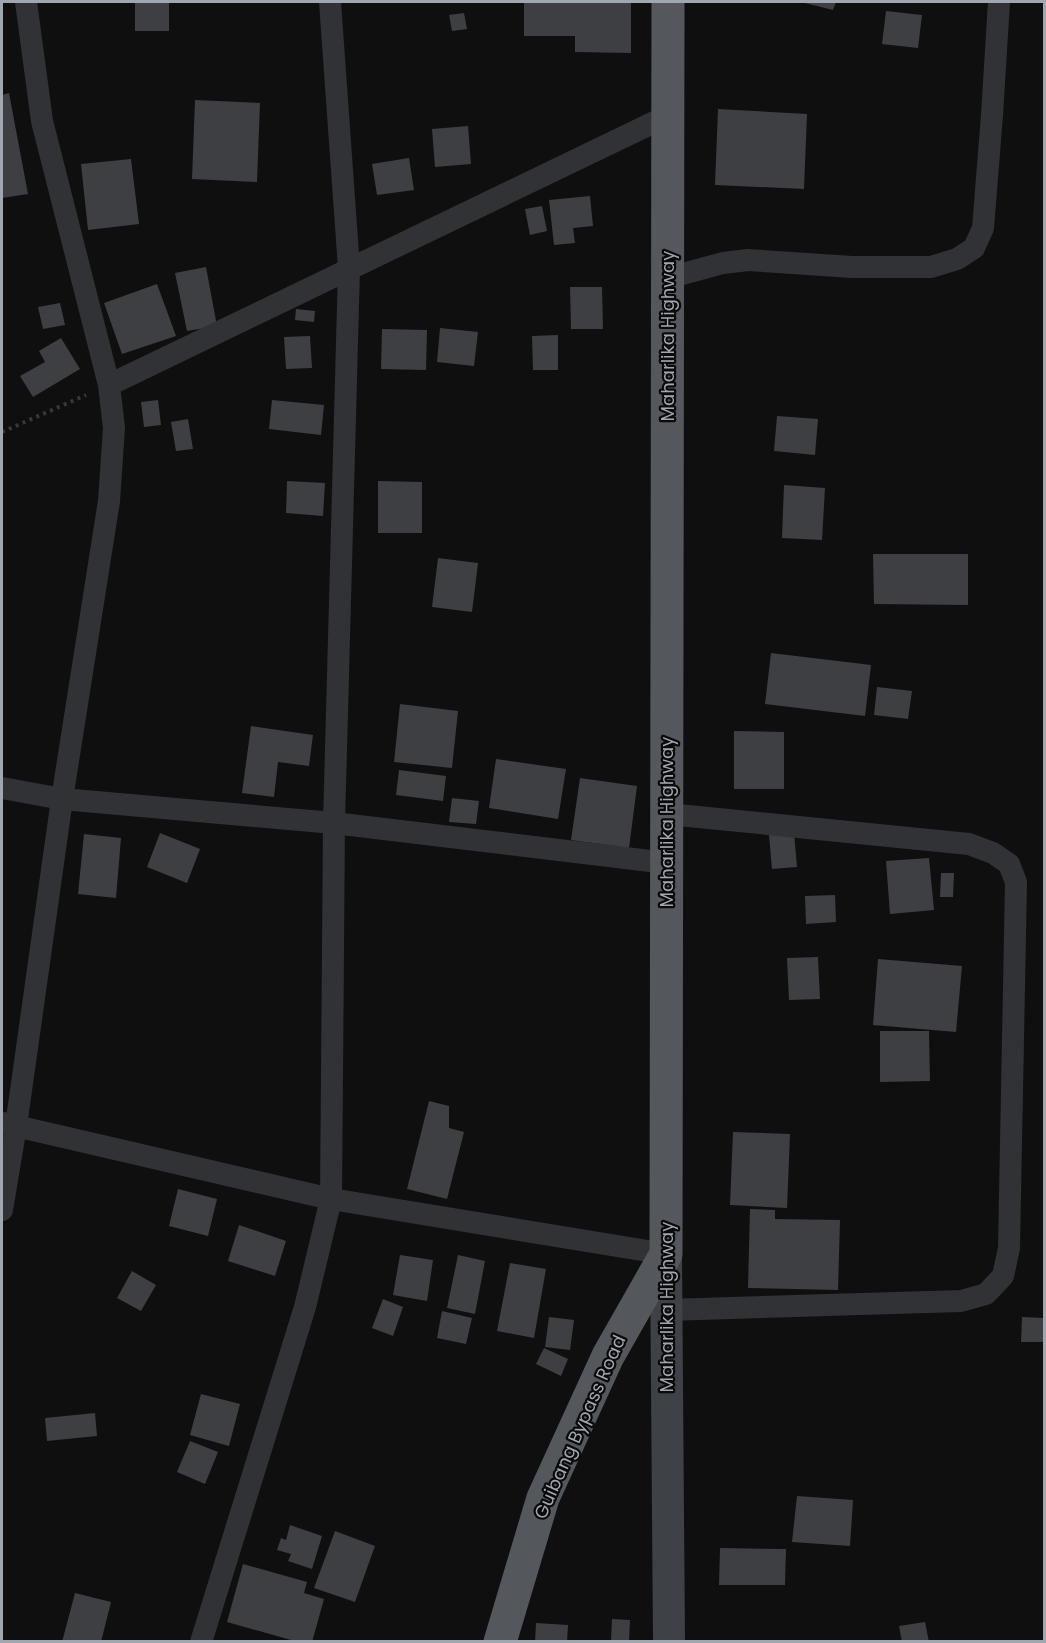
<svg xmlns="http://www.w3.org/2000/svg" width="1046" height="1643" viewBox="0 0 1046 1643" font-family="Poppins,sans-serif">
<rect width="100%" height="100%" fill="#0f0f10"/>
<path fill="#3e3f43" d="M135,2H169V31H135Z
M524,2H631V53L575,52V36H524Z
M801,2H836L833,10Z
M886,11L922,15L918,48L882,44Z
M464,13L467,29L452,31L449,15Z
M9,93L28,194L2,198V95Z
M195,100L260,103L257,182L192,179Z
M718,109L807,114L804,189L715,185Z
M468,126L471,164L435,167L432,129Z
M409,158L414,190L377,195L372,164Z
M131,159L139,224L88,230L81,164Z
M590,196L593,226L573,228L575,243L554,245L549,200Z
M542,206L547,231L530,235L525,209Z
M206,267L217,326L187,331L175,273Z
M157,284L176,336L122,354L104,303Z
M570,287H602L603,329H571Z
M60,303L65,325L43,329L38,307Z
M296,309L315,311L314,322L295,320Z
M440,328L478,332L474,366L437,362Z
M382,329L427,330L426,370L381,369Z
M558,335V370H533L532,336Z
M310,336L312,368L286,369L284,337Z
M61,338L80,369L33,397L20,376L45,362L39,351Z
M158,400L161,425L144,427L141,402Z
M272,400L324,405L321,435L269,429Z
M777,416L818,419L815,455L774,451Z
M188,419L193,449L176,451L171,422Z
M287,481L325,483L323,516L286,513Z
M378,481L422,482V533H378Z
M784,485L825,488L822,540L782,538Z
M873,554H968V605L874,604Z
M438,558L478,563L472,612L432,607Z
M771,653L871,665L865,716L765,704Z
M877,687L912,691L908,719L874,715Z
M400,704L458,711L452,768L394,762Z
M251,726L313,735L309,766L278,762L274,797L242,793Z
M734,731L784,732V789H734Z
M496,759L566,769L558,819L489,808Z
M399,770L446,776L443,801L396,795Z
M580,778L637,786L629,848L571,840Z
M452,798L479,801L476,824L449,822Z
M160,833L200,849L187,883L147,867Z
M794,833L797,867L772,869L769,835Z
M84,834L121,838L116,898L78,894Z
M929,858L934,910L890,914L886,861Z
M941,873H954L953,897H940Z
M835,895L836,922L806,924L805,896Z
M818,957L820,999L789,1000L787,958Z
M878,959L962,966L956,1032L873,1025Z
M880,1031H929L930,1081L880,1082Z
M429,1101L449,1106V1128L464,1132L447,1199L407,1189Z
M733,1132L790,1134L787,1208L730,1205Z
M178,1189L217,1199L208,1236L169,1226Z
M750,1209L775,1210V1219L840,1220L838,1290L748,1288Z
M239,1225L286,1241L275,1276L228,1261Z
M400,1255L433,1260L427,1301L393,1295Z
M458,1255L485,1261L475,1314L447,1308Z
M510,1263L546,1269L534,1338L497,1331Z
M132,1271L156,1285L141,1311L117,1298Z
M383,1299L403,1307L393,1336L372,1328Z
M442,1311L472,1318L466,1344L437,1338Z
M549,1317L574,1320L570,1350L545,1347Z
M1022,1317L1044,1318V1342H1021Z
M544,1348L568,1359L561,1376L536,1364Z
M201,1394L240,1404L229,1446L190,1435Z
M95,1413L97,1436L47,1441L45,1418Z
M190,1441L218,1452L205,1484L177,1472Z
M797,1496L853,1500L850,1546L792,1542Z
M290,1525L322,1536L312,1569L288,1561L291,1554L277,1550L281,1538L286,1540Z
M335,1531L375,1546L355,1602L314,1588Z
M720,1548L786,1549L785,1585H719Z
M243,1564L307,1582L304,1593L324,1599L312,1642H298L227,1622Z
M75,1593L111,1602L101,1642H62Z
M612,1619L630,1620L629,1642L611,1641Z
M925,1622L929,1642H902L899,1626Z
M536,1623L568,1625L567,1642H535Z"/>
<g fill="none" stroke-linecap="round" stroke-linejoin="round">
<path stroke="#36393c" stroke-width="4" stroke-dasharray="3 4.5" stroke-linecap="butt" d="M2,432L86,395"/>
<path stroke="#303235" stroke-width="22" d="M668,278L723,263L748,260L852,267H931L957,259L974,248L983,228L992,115L999,2
M109,385L667,116
M2,788L62,799L334,823L667,863
M3,1123L331,1199L666,1254
M2,1210L16,1126L62,799L109,501L114,428L109,385L42,121L26,2
M666,1310L961,1301L986,1294L1003,1276L1009,1248L1016,882L1009,864L993,853L969,844L668,814
M201,1642L305,1307L331,1199L334,823L349,268L330,2"/>
<path stroke="#3e4145" stroke-width="32" d="M666,1254L669,1642"/>
<path stroke="#54585d" stroke-width="33" d="M500,1642L543,1498L608,1356L666,1254L668,2"/>
</g>
<g text-anchor="middle" stroke-width="4.5" stroke-linejoin="round" paint-order="stroke">
<g font-size="18" fill="#a1a7b1" stroke="#0a0a0b">
<text transform="translate(668 336) rotate(-90)" y="6">Maharlika Highway</text>
<text transform="translate(667 822) rotate(-90)" y="6">Maharlika Highway</text>
<text transform="translate(667 1307) rotate(-90)" y="6">Maharlika Highway</text>
<text transform="translate(580 1427) rotate(-66)" y="6">Guibang Bypass Road</text>
</g>
</g>
<rect width="1046" height="1643" fill="none" stroke="#a1a7b1" stroke-width="6"/>
</svg>
